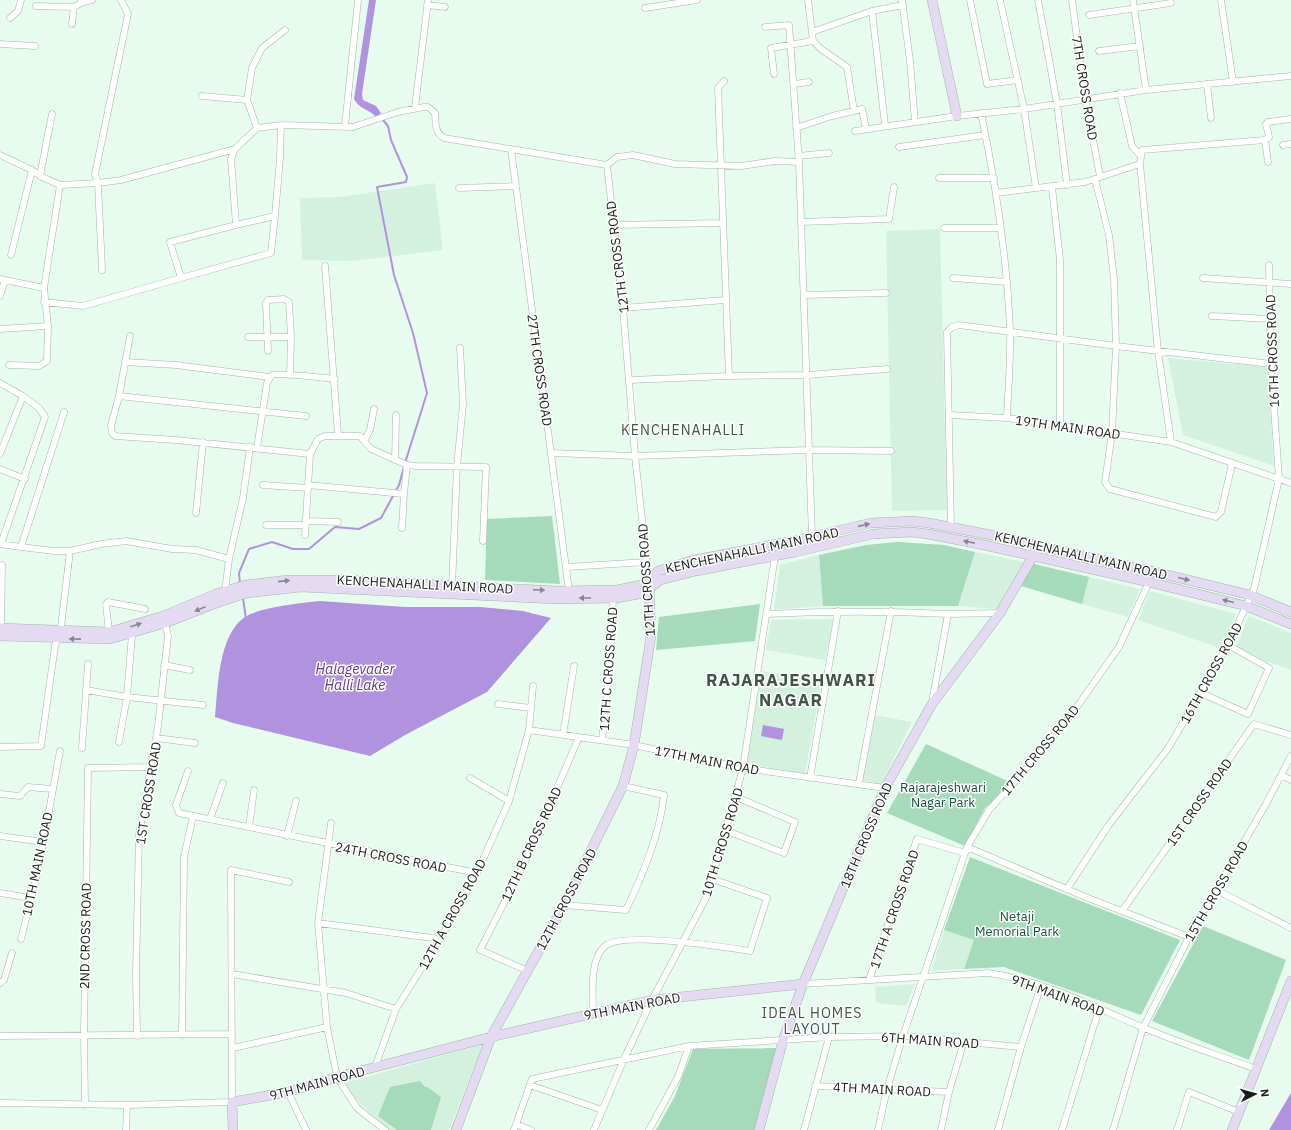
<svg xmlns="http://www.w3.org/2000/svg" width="1291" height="1130" viewBox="0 0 1291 1130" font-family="'IBM Plex Sans',sans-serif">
<rect width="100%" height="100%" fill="#e7fcef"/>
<path fill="#d4f1df" d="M435,183L443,250L352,261L302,260L300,198L340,197Z
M940,229L947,510L892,511L886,231Z
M1168,358L1267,367L1274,466L1183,435Z
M975,552L1024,562L997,609L958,606Z
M819,555L823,606L774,610L780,565Z
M1089,577L1140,589L1128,617L1082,604Z
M1150,591L1236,614L1223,649L1138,620Z
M1249,616L1291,633V670L1268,662L1236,647Z
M833,619L825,660L766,650L771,620Z
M762,671L822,681L805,774L746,764Z
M875,715L912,722L881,784L863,780Z
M944,930L974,940L964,969L931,971Z
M915,984L906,1006L876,1003L875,987Z
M483,1044L449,1130H389L351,1095L345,1083Z"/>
<path fill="#a5daba" d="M552,516L560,584L485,580L487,519Z
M897,542L944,545L975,552L958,606H823L819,555L866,545Z
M1034,564L1089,577L1082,604L1021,586Z
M760,604L755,641L656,650L659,617Z
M926,744L1012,783L985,808L965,846L887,813Z
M970,857L1180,940L1141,1015L1004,967L964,969L974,940L944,930Z
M1203,926L1286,960L1249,1060L1152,1021Z
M776,1048L756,1130H656L675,1096L693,1049Z
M420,1081L425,1087H427L441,1097L431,1130H397L378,1116L390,1087Z"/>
<path fill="#b192df" d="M369,0H376L362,94L363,100L376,106L381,113L376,117C369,109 359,109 354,99Z
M320,601L405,607H480L523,611L551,618L487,692L405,735L370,756L233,723L215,717C218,688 218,635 245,617C260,607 302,603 320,601Z
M763,725L784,729L782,740L761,736Z
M1291,1093V1130H1269Z"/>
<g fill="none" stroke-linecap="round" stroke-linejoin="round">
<path stroke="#b192df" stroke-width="2" d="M377,113L388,126L391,140L407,177L406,182L377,187L394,275L413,333L427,393L405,463
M240,584L239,573L249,549L272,542L293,549H309L335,527L359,529L381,518L399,485L404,467
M243,598L246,619"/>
<g stroke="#a0b4a8" stroke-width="7">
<path id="street" d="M81,0L83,2L92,0
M902,0L910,61L915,122
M970,0L987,84L1018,80
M1000,0L1024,109L1036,188
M1038,0L1057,103L1067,185
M1072,0L1085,98L1100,176
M1133,0L1146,90
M1221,0L1233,82
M427,5L445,7
M36,6L74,7L83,2
M645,8L697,0
M872,11L903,5
M1089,15L1171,3
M10,18L18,11L21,0
M72,24L74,7
M765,27L789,25L799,162L812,537L816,547
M812,32L872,11L885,125
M813,41L821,49L847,67L854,111
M0,44L35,46
M1099,51L1140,46
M774,74L771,48L813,41L808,0
M794,84L809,82
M1207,84L1211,118
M1120,93L1132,146L1139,154L1142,150
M202,96L247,100
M415,108L428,0
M981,113C996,185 1007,257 1010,330C1011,359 1008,389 1007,418
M345,126L358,0
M257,128L247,100L252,68L262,48L285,30
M796,128L832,116L862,109L866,129
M855,131L957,116L1024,109L1146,90L1291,76
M1265,140L1268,162
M1283,145L1291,144
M899,147L985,135
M511,149L569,591
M0,155L32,170L40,176L60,185L98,183L121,180L235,149L257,128L281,125L353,127L398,112L424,107H428L435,113C436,123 434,132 444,138L607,165L617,157L633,155L675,164L741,166L775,161L799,162
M798,156L829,153
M607,165L623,308L635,456L649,582
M40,176L52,114
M939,178H994
M1095,179L1109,235L1114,279L1116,346L1112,433L1105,482L1110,489L1216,517L1221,512L1232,464
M1052,187L1060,260V425
M459,188L515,186
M996,193L1085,182L1140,164
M275,216L280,158L281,125
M801,222L889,219L894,187
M613,225L723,223
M944,228H1001
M11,255L32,170
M325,266L338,434
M102,270L98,183L95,174L128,14L121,0
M181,278L271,253L275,216L236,225
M953,278L1007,282
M1203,278L1291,284
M0,279L44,288
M804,295L886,293
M0,296L5,280
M44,302L83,306L181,278L170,242L236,225L231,159L235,149
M623,308L725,300
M1212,316L1271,319
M0,329L48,326
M130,336L119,396L111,426L112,433L115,436L176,440L310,454L318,439L325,436H360L371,449L407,465L416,466L486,467L483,541
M248,337H291
M268,351L266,303L268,300L284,299L289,302L291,337L290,375
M125,362L176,365L270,377
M9,365L39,366L47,361L48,326L44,288L60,185
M729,376L807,375L887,369
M630,380L729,376L718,88L724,81
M0,383L23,396L0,454
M119,396L306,416
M950,415L1007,418L1171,442L1291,483
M364,441L370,430L374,409
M1171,442L1158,351L1140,164L1142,150L1265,140L1269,137L1266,124L1268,122L1291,119
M257,448L267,383L272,375C277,372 325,378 335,379
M552,453L635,456L809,450L891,451
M395,460L396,415
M0,469L25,479
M263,485L308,488
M308,485L404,494L407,465
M196,513L203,442
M306,521L338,522
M266,525H306
M951,527L947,332L952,327L959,325L1116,346L1271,364
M402,528L404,494
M305,535L310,454
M0,544L21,547L64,412
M1,544L45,417L39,408L23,396
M21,547L54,551H70L101,544L126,541L172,549L196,550L229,559
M567,567L646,562
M452,587L457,466L463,404L460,348
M225,592L229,559L243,498L250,447
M767,614C828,611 887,611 948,614
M1,628L2,565
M109,632L106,604L108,602L145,609
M164,665L190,670
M86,690L127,697L203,705
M1201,693L1248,714L1269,668L1228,645
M932,702L948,614L1000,613
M498,704L531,708
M529,730L634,745L743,768L885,788
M563,735L574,666
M156,738L195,743
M602,740L610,663L613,598
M119,742L127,697L132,634
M0,747L41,746L55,646L61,627L70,551
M82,748L88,664
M188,771L176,805L179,813L477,873
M1281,775L1291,780
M470,778L509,801
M810,778L838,611
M859,783L891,611
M0,794L20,796L28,787L52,789
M210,819L223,783
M331,823L318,923L327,1027L337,1077L357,1108L385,1130
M249,827L254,790
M727,831L784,853L795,822L736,797
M0,836L43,842
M287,836L296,801
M967,847L1088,898L1189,937
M1067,889L1108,826L1169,747L1228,645L1254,589L1279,479L1271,364L1269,265
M1216,890L1291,928
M0,893L31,898
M564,905L626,910C643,874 660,834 664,795L623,786
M1122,911L1254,724L1291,735
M318,923L440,939
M21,939L38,871L60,751
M528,971L480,950L526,860L579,737
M232,974L346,993L396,1009
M869,980L917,839L965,853
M0,983L4,980L12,953
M803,984L988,973C1042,980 1092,1006 1142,1027C1179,1043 1218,1055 1256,1069
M593,1014C593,995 589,959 605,946C624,931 724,947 750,951L767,898L712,879
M182,1035L184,857L193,816
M0,1036L232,1034
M137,1036L136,974L139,835L158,726L168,636L165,623
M233,1048L327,1027
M375,1067L396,1009L440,939L477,873L509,801L529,730L533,686
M530,1085L602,1110
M815,1086L949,1092
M288,1092L306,1130
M0,1103L127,1105L232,1102L231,870L289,882
M85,1105L84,1035L88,768L150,767
M516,1124L531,1130
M126,1130L127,1105
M514,1130L532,1079L689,1046L829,1037L903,1036L1021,1047
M594,1130L624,1059L652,1000L707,896L743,768L775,556
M649,1130L678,1077L689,1046
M804,1130L829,1037
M878,1130L887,1089L903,1036L967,847L989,810L1033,761L1074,711L1119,647L1149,582
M941,1130L949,1092L964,1041
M998,1130L1021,1047L1041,985
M1062,1130L1099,1009
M1113,1130L1143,1028L1189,937L1266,804L1291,756
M1177,1130L1189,1092L1239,1112"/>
</g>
<g stroke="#a0b4a8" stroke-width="10">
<path id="secondary" d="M932,0L957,116
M0,628L109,632L163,616L216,594L245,585L288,580H350L557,591L617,590L641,585L649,582L658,571L694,560L793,541L871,523L912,521L929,523L986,534L1151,571L1250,595L1291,612
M0,636L110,639L165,623L219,602L247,593L301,587L556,599L617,598L644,593L660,580L696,571L795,552L873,534L912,532L928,534L984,545L1149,582L1246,606L1291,624
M233,1130L232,1102L288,1092L337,1077L491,1037L652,1000L803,984
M456,1130L491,1037L564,905L623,786L634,745L651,636L649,585
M759,1130L783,1040L803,984L885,788L932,704L1000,613L1036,551
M1232,1130L1291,981"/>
</g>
<use href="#street" stroke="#fff" stroke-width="6"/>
<use href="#secondary" stroke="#e4daf2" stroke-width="9"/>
</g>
<defs><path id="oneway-solid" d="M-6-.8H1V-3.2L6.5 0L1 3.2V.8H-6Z"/></defs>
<g fill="#888591">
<use href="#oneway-solid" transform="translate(864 525) rotate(-13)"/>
<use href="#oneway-solid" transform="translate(969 542) rotate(-169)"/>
<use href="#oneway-solid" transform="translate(1184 579) rotate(14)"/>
<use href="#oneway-solid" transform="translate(284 581) rotate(-6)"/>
<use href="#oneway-solid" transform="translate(539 590) rotate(3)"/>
<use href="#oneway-solid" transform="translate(585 598) rotate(180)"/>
<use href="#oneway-solid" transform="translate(1228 601) rotate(-166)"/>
<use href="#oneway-solid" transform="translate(200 609) rotate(158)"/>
<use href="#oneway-solid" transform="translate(136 625) rotate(-18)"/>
<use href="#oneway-solid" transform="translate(75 639) rotate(-179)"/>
</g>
<g text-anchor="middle" stroke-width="3" stroke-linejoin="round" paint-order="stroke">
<g font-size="13" fill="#171e1a" stroke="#fff">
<text transform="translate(1085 88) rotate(81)" y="5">7TH CROSS ROAD</text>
<text transform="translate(617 257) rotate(-97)" y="5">12TH CROSS ROAD</text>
<text transform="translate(1272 351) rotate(-92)" y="5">16TH CROSS ROAD</text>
<text transform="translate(540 370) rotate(82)" y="5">27TH CROSS ROAD</text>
<text transform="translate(1068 427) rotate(8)" y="5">19TH MAIN ROAD</text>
<text transform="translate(752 550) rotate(-12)" y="5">KENCHENAHALLI MAIN ROAD</text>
<text transform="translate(1081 555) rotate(13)" y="5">KENCHENAHALLI MAIN ROAD</text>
<text transform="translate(646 580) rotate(-94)" y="5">12TH CROSS ROAD</text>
<text transform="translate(425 584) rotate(3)" y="5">KENCHENAHALLI MAIN ROAD</text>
<text transform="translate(608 669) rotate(-86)" y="5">12TH C CROSS ROAD</text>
<text transform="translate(1211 673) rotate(-61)" y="5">16TH CROSS ROAD</text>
<text transform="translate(1040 750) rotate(-50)" y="5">17TH CROSS ROAD</text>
<text transform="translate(707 760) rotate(11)" y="5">17TH MAIN ROAD</text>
<text transform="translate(148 793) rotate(-81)" y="5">1ST CROSS ROAD</text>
<text transform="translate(1199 802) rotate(-55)" y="5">1ST CROSS ROAD</text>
<text transform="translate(866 835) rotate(-67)" y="5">18TH CROSS ROAD</text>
<text transform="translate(722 842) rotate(-73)" y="5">10TH CROSS ROAD</text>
<text transform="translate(531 844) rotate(-65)" y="5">12TH B CROSS ROAD</text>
<text transform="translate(391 857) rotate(11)" y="5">24TH CROSS ROAD</text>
<text transform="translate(37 864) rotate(-78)" y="5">10TH MAIN ROAD</text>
<text transform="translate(1216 891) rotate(-60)" y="5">15TH CROSS ROAD</text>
<text transform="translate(566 899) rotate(-62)" y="5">12TH CROSS ROAD</text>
<text transform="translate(894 909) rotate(-71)" y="5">17TH A CROSS ROAD</text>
<text transform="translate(452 914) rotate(-61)" y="5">12TH A CROSS ROAD</text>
<text transform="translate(85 936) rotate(-89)" y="5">2ND CROSS ROAD</text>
<text transform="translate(1058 995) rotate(20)" y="5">9TH MAIN ROAD</text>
<text transform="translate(632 1006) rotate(-11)" y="5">9TH MAIN ROAD</text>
<text transform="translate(930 1040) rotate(4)" y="5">6TH MAIN ROAD</text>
<text transform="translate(317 1083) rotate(-15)" y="5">9TH MAIN ROAD</text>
<text transform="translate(882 1089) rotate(3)" y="5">4TH MAIN ROAD</text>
</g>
<g font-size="13" fill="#0e5535" stroke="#fff">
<text x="943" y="792">Rajarajeshwari<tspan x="943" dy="15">Nagar Park</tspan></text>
<text x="1017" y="921">Netaji<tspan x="1017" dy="15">Memorial Park</tspan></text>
</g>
<g font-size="14" letter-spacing="1" fill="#425449" stroke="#fff">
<text x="683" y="435">KENCHENAHALLI</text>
<text x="812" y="1018">IDEAL HOMES<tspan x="812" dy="16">LAYOUT</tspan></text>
</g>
<g font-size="14" font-style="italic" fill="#5e348e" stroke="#fff">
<text x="355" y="674">Halagevader<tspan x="355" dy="16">Halli Lake</tspan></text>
</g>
<g font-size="17" font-weight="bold" letter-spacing="1" fill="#425449" stroke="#fff">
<text x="791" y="686">RAJARAJESHWARI<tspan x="791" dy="20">NAGAR</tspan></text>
</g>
</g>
<g transform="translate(1255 1094) rotate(84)" stroke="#ffffff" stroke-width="3" paint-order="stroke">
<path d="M0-3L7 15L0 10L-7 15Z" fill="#171e1a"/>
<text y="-6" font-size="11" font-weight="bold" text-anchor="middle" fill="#171e1a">N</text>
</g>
</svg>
